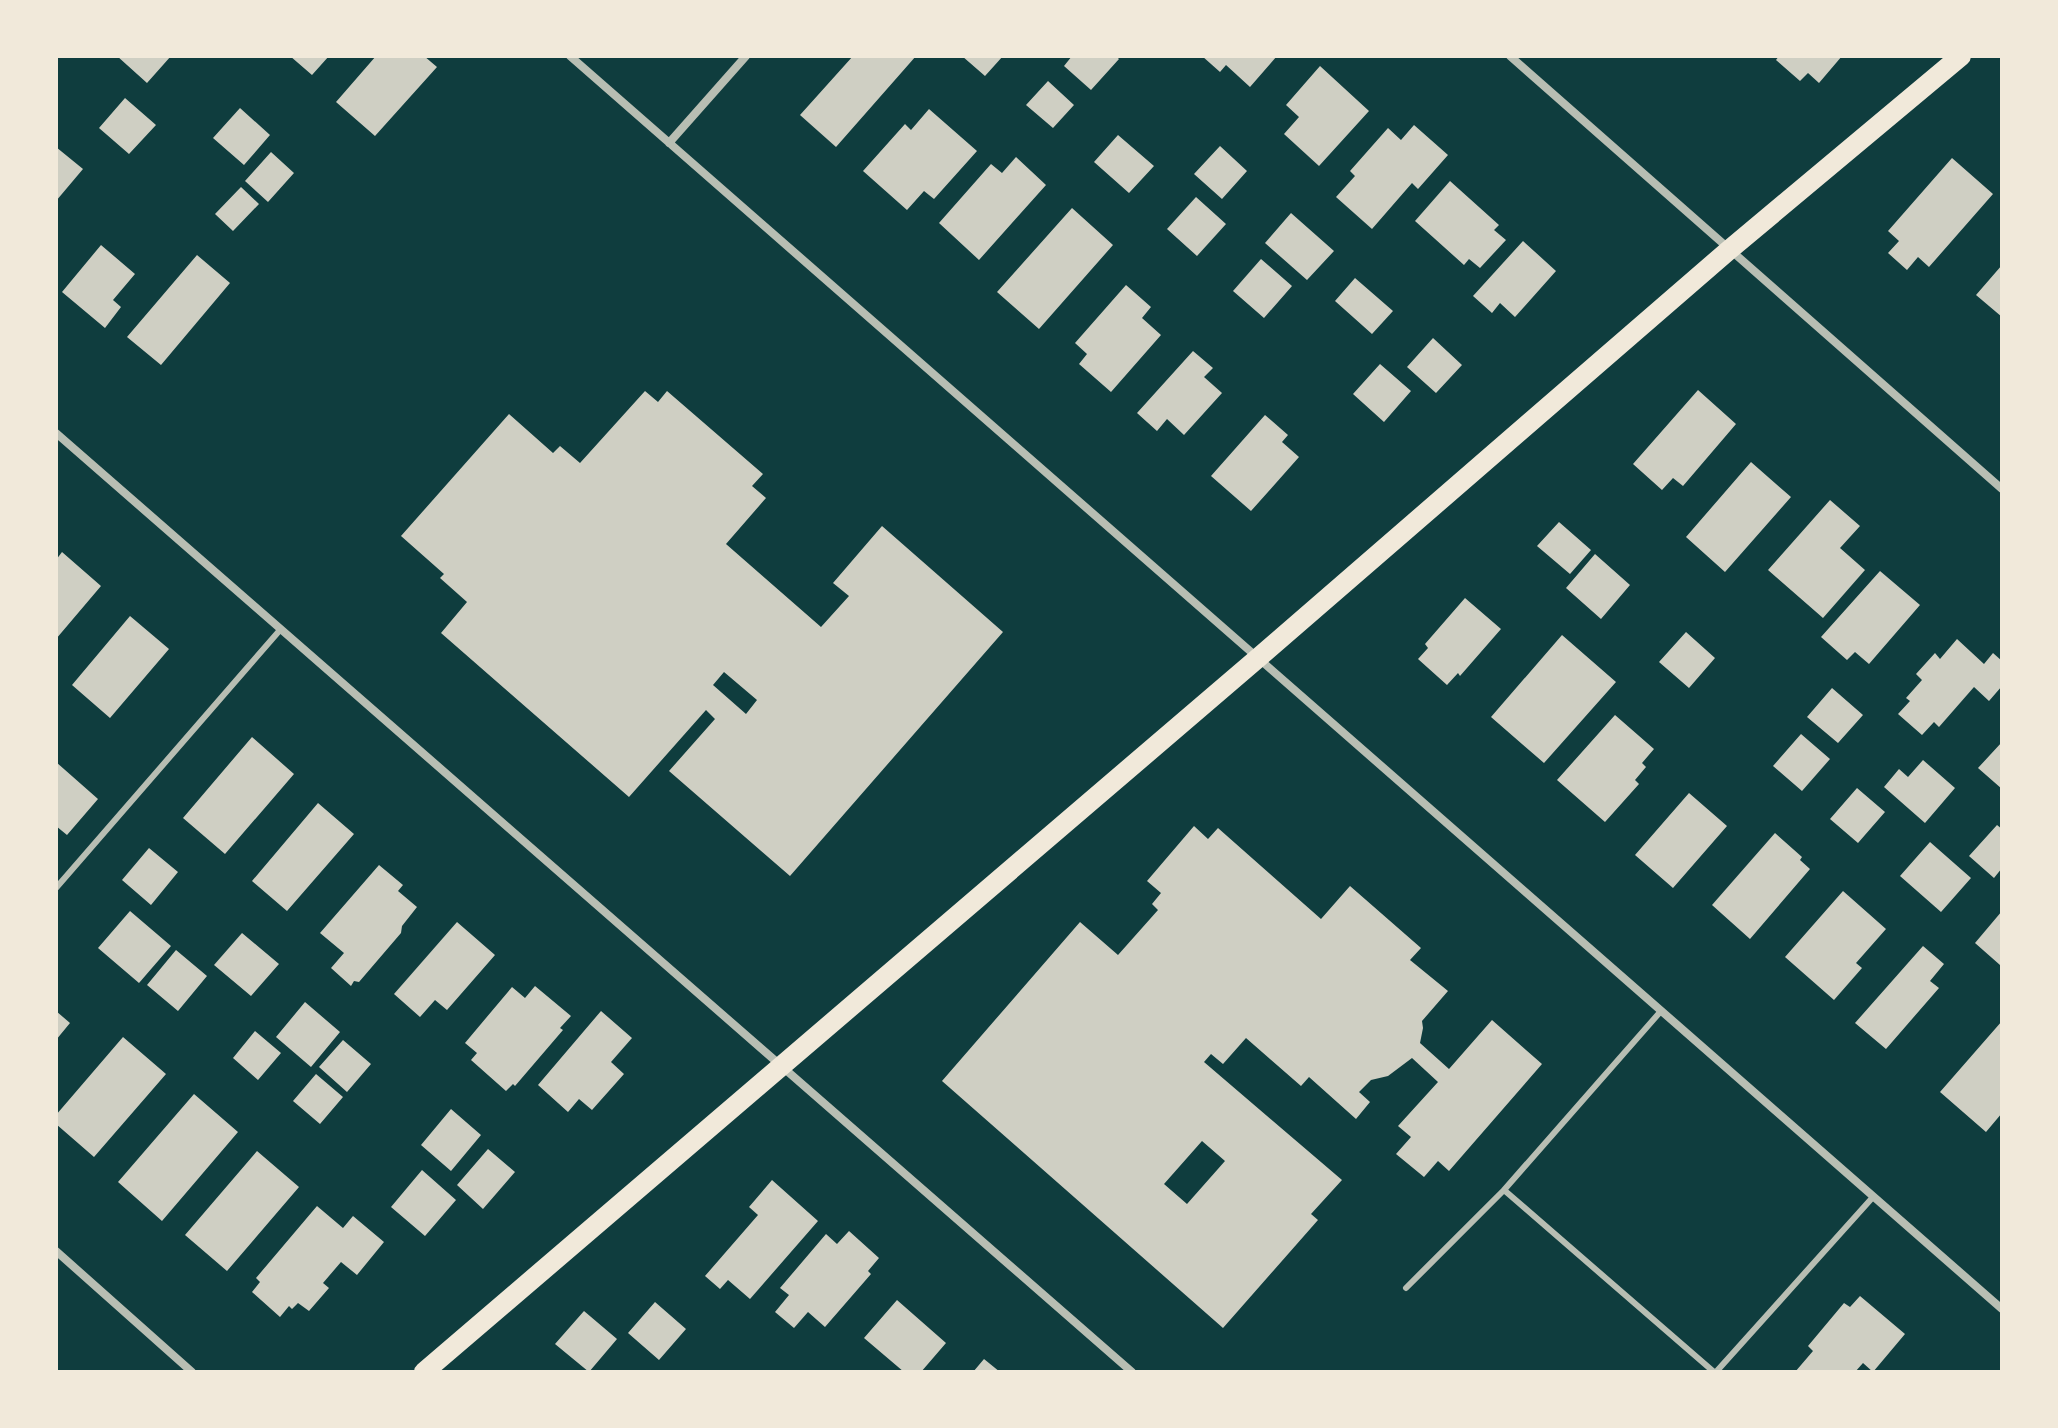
<svg xmlns="http://www.w3.org/2000/svg" width="2058" height="1428" viewBox="0 0 2058 1428" font-family="Overpass,sans-serif">
<rect width="100%" height="100%" fill="#0f3d3e"/>
<path fill="#cfcfc3" fill-rule="evenodd" d="M117,56H171L147,83Z
M290,56H329L312,75Z
M376,56H424L437,67L375,136L336,102Z
M853,56H916L836,147L800,115Z
M962,56H1003L985,76Z
M1072,56H1116L1119,59L1091,90L1064,66Z
M1202,56H1277L1250,87L1226,65L1220,72Z
M1779,56H1842L1819,83L1808,73L1800,81L1776,60Z
M1320,66L1369,111L1319,166L1284,134L1299,117L1286,105Z
M1048,81L1074,105L1053,128L1026,105Z
M125,98L156,125L129,154L99,128Z
M240,108L270,135L244,165L213,138Z
M929,109L977,151L934,199L924,191L907,210L863,171L905,124L911,130Z
M1414,125L1448,155L1418,189L1412,183L1372,229L1336,197L1355,176L1350,171L1388,128L1401,140Z
M1118,135L1154,166L1129,193L1094,162Z
M1220,146L1247,171L1222,199L1194,174Z
M56,147L83,169L56,201Z
M271,152L294,173L268,202L245,181Z
M1016,157L1046,185L979,260L939,223L991,164L1002,173Z
M1952,158L1993,194L1929,267L1918,257L1907,270L1888,253L1899,241L1888,231Z
M1450,181L1499,225L1494,230L1506,240L1480,268L1469,259L1464,265L1415,221Z
M241,187L259,204L233,231L215,214Z
M1196,197L1226,224L1197,256L1167,229Z
M1072,208L1113,245L1039,329L997,292Z
M1291,213L1334,251L1307,280L1265,243Z
M1523,241L1556,271L1515,317L1500,303L1492,313L1473,296Z
M101,245L135,274L113,300L121,307L105,328L62,292Z
M197,255L230,283L161,365L127,337Z
M1261,259L1292,286L1264,318L1233,291Z
M2002,265V317L1976,295Z
M1355,278L1393,311L1372,334L1335,301Z
M1126,285L1151,307L1142,318L1161,335L1111,392L1079,364L1087,354L1075,343Z
M1433,338L1462,365L1436,393L1407,367Z
M1193,351L1213,368L1204,377L1222,393L1184,435L1167,419L1157,431L1137,413Z
M1380,364L1411,391L1384,422L1353,394Z
M1698,390L1736,424L1683,486L1673,478L1662,490L1633,464Z
M645,391L658,402L667,391L763,474L752,486L766,498L726,544L821,627L849,596L833,583L882,526L1003,632L790,876L669,771L715,719L706,710L629,797L441,633L467,602L440,578L444,574L401,536L509,414L553,453L560,446L580,463ZM724,672L757,700L746,714L713,685Z
M1265,415L1288,435L1282,442L1299,457L1251,511L1211,476Z
M1751,462L1791,497L1725,572L1686,537Z
M1830,500L1860,526L1840,548L1865,570L1823,618L1768,570Z
M1559,522L1591,550L1570,574L1537,546Z
M62,552L101,586L56,639V560Z
M1595,554L1630,585L1601,619L1566,588Z
M1880,571L1920,605L1869,664L1855,652L1847,660L1821,637Z
M1465,598L1501,629L1460,676L1458,673L1447,685L1418,659L1428,648L1425,644Z
M130,616L169,649L110,718L72,685Z
M1686,632L1715,658L1689,688L1659,662Z
M1562,635L1616,682L1544,763L1491,717Z
M1957,639L1984,664L1993,653L2002,661V686L1989,701L1974,687L1939,727L1934,722L1922,735L1898,714L1910,701L1906,698L1922,680L1916,674L1935,653L1940,659Z
M1832,688L1863,715L1838,743L1807,717Z
M1615,715L1654,749L1642,763L1646,767L1635,780L1639,784L1605,822L1557,780Z
M1801,734L1830,759L1802,791L1773,766Z
M252,737L294,774L225,854L183,818Z
M2002,742V789L1978,768Z
M1923,760L1955,788L1925,823L1884,787L1899,769L1908,777Z
M56,762L98,799L67,835L56,826Z
M1857,788L1885,812L1858,843L1830,819Z
M1689,793L1727,826L1673,888L1635,855Z
M318,803L354,834L287,911L252,881Z
M1997,825L2002,829V868L1994,878L1969,856Z
M1194,826L1208,839L1218,828L1321,919L1350,886L1421,948L1410,960L1448,991L1422,1021L1423,1028L1420,1043L1449,1069L1492,1020L1542,1064L1449,1171L1438,1161L1424,1177L1396,1154L1411,1137L1398,1126L1438,1082L1412,1058L1388,1076L1371,1080L1359,1092L1370,1102L1356,1119L1309,1077L1301,1086L1246,1038L1223,1064L1211,1054L1204,1062L1342,1180L1311,1214L1318,1220L1223,1328L942,1081L1080,922L1118,955L1158,910L1152,904L1161,893L1147,881ZM1202,1141L1225,1161L1187,1204L1164,1184Z
M1775,833L1802,857L1800,860L1810,869L1750,939L1712,905Z
M1930,842L1971,878L1941,912L1900,876Z
M149,848L178,872L151,905L122,880Z
M379,865L403,885L398,891L417,907L402,926L401,933L359,982L354,981L351,986L331,968L344,953L320,933Z
M1843,891L1886,929L1856,963L1862,968L1834,1000L1785,957Z
M130,911L171,946L139,983L98,948Z
M2002,911V962L2000,965L1975,943Z
M457,922L495,955L447,1010L435,1000L420,1017L394,994Z
M242,933L279,964L251,996L214,965Z
M1923,946L1944,964L1930,981L1939,988L1886,1049L1855,1023Z
M176,950L207,976L178,1011L147,985Z
M535,986L571,1016L560,1028L563,1030L515,1086L513,1084L506,1091L471,1060L477,1053L465,1043L512,987L525,998Z
M305,1002L340,1032L311,1067L276,1037Z
M56,1011L70,1023L56,1040Z
M601,1011L632,1038L611,1062L624,1074L592,1110L579,1099L568,1112L538,1085Z
M2002,1021V1113L1986,1132L1940,1092Z
M255,1031L281,1053L258,1080L233,1058Z
M123,1037L166,1074L94,1157L56,1124V1115Z
M343,1040L371,1064L347,1092L319,1067Z
M316,1074L343,1097L320,1124L293,1101Z
M194,1094L238,1132L162,1221L118,1182Z
M451,1109L481,1135L451,1171L421,1145Z
M488,1149L515,1172L483,1209L457,1185Z
M257,1151L299,1187L227,1271L185,1235Z
M422,1170L456,1200L425,1236L391,1207Z
M772,1180L818,1221L750,1299L728,1280L720,1289L705,1276L758,1215L749,1207Z
M317,1206L343,1228L353,1216L384,1242L357,1275L341,1262L323,1283L329,1288L309,1311L298,1303L292,1309L289,1306L280,1317L252,1292L260,1282L256,1278Z
M849,1231L879,1258L868,1271L871,1274L825,1327L808,1312L794,1328L775,1312L789,1295L780,1288L826,1234L837,1244Z
M1860,1296L1905,1334L1873,1372L1863,1363L1855,1372H1795L1813,1351L1808,1346L1844,1303L1850,1307Z
M897,1300L946,1343L921,1372H904L864,1338Z
M655,1302L686,1329L659,1360L628,1333Z
M584,1311L617,1339L589,1372L555,1344Z
M984,1359L1000,1372H973Z"/>
<g fill="none" stroke-linecap="round" stroke-linejoin="round">
<path stroke="#b8beb3" stroke-width="6" d="M56,888L280,630
M1661,1011L1504,1190L1714,1372
M1406,1288L1504,1190
M1716,1372L1873,1197"/>
<path stroke="#b8beb3" stroke-width="8" d="M570,56L2002,1309
M1510,56L2002,489
M669,143L746,56
M56,433L1132,1372
M56,1251L192,1372"/>
<path stroke="#f1e9da" stroke-width="20" d="M424,1372L1258,658L1729,250L1961,56"/>
</g>
<rect width="2058" height="1428" fill="none" stroke="#f1e9da" stroke-width="116"/>
</svg>
